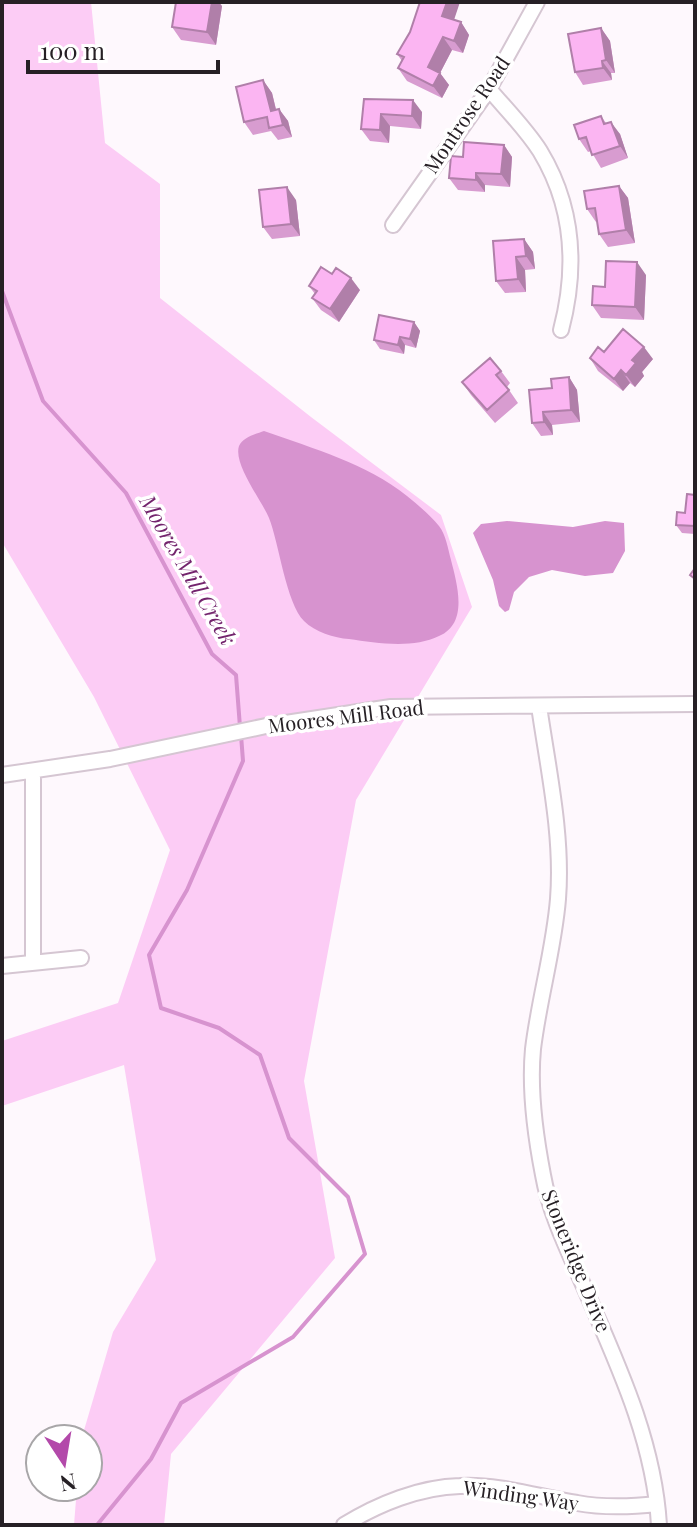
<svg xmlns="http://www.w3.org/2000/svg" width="697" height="1527" viewBox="0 0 697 1527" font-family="'Playfair Display',serif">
<rect width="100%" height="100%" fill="#fef8fd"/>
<path fill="#fcccf5" d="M2,2H91L105,143L160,184V298L311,417L441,515L472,607L356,800L304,1081L335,1258L171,1454L164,1525H74L77,1487H88V1439H82V1437L113,1332L156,1260L124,1065L2,1106V1041L118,1003L170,850L94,697L2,542Z"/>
<path fill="#d793cf" d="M264,431C314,449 366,463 407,496C418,505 430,515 439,526C446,535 448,549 451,560C457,584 469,623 439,636C413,649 376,643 349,639C334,638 315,632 304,621C286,603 279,543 269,518C262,501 233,464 239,446C243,437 256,434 264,431Z
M507,521L573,527L605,521L624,523L625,551L613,573L585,576L552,570L529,577L514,592L509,610L505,612L499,606L493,580L473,533L481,524Z"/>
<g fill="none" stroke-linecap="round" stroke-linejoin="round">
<path stroke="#d793cf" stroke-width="4" d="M2,291L43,401L126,493L212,654L236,675L240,727
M97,1525L151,1459L181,1403L293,1337L365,1254L348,1197L289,1138L260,1055L219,1028L161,1008L149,955L187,890L243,761L241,735"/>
<g stroke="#d5c6d2" stroke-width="18">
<path id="minor" d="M489,89C506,109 526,129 540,151C574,207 577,269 561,330
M393,225L489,89L537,2
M539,706C548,769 563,835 558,899C554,949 539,999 533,1049C529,1091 535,1134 543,1175C550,1215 569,1252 585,1289C618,1365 654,1441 659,1525
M33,771V963
M2,775L110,759L266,726L391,707L695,704
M2,966L81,958
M344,1525C378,1504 420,1487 460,1486C499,1484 539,1497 577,1503C604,1508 630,1507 657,1504"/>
</g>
<use href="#minor" stroke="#fff" stroke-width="14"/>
</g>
<path fill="#d89cd0" d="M222,6L216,45L181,40L172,27Z
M454,20L461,22L469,35L463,53L452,50L440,73L449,85L442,98L407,81L398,68L402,61L397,54Z
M601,28L610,41L615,73H611L612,80L583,85L575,72Z
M263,80L272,93L276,109H279L288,121L292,137L278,140L271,131L253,135L244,122Z
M364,99L422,112L421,129L390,126L389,143L370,141L361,129Z
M601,116L606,123L620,134L628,158L601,168L591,151L588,152L579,139Z
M504,145L512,157L510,187L485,185V192L458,190L449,178L463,157Z
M619,186L628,198L635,243L608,247L599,234L597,221L596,222L587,209Z
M296,200L300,236L272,239L263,227Z
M524,239L533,252L535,269L525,270L526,292L505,293L496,281Z
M646,275L644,320L601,318L592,305L605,287Z
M309,286L360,290L339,322L321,310L312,298L315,294Z
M414,322L420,331L416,348L405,345L404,354L380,349L374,340Z
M604,352L653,359L642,372L644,376L635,387L630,383L623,391L598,371L590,358Z
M501,371L510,383L507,387L518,403L495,423L471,395L462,382Z
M569,377L577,390L580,422L552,425L553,435L541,436L532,423L552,388Z
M695,495V534L682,533L676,525L685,513Z"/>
<path fill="#b07fa9" d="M212,2H219L222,6L216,45L207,32Z
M447,2H460L451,29L442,16Z
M461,22L469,35L463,53L454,41Z
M601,28L610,41L615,73L606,60Z
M443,37L452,50L440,73L449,85L442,98L433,86L428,67Z
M602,61L611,73L612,80L603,68Z
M263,80L272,93L279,123L271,111Z
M413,100L422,112L421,129L412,116Z
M279,109L288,121L292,137L283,125Z
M381,114L390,126L389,143L380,130Z
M611,122L620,134L628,158L620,146Z
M504,145L512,157L510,187L501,174Z
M476,173L485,185V192L476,180Z
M619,186L628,198L635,243L626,230Z
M287,187L296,200L300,236L291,224Z
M524,239L533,252L535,269L526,256Z
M516,257L525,270L526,292L518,279Z
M637,262L646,275L644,320L635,307Z
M351,278L360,290L339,322L330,309Z
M414,322L420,331L416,348L410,339Z
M400,337L405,345L404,354L398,345Z
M644,347L653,359L642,372L644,376L635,387L626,375L632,360Z
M621,370L630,383L623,391L614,379Z
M569,377L577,390L580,422L571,410Z
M543,412L552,425L553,435L544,422Z"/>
<path fill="#fbb5f2" stroke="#b07fa9" stroke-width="2" d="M176,2H212L207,32L172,27Z
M420,2H447L442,16L461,22L454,41L443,37L428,67L440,73L433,86L398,68L404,57L397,54L410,32Z
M601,28L606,60L602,61L603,68L575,72L568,34Z
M263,80L271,111L279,109L283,125L269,128L267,117L244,122L236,87Z
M364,99L413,100L412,116L381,114L380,130L361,129Z
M601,116L604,124L611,122L620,146L592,155L586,137L579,139L574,125Z
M464,142L504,145L501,174L476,173V180L449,178L451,156L463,157Z
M619,186L626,230L599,234L595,208L587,209L584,191Z
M287,187L291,224L263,227L259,190Z
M524,239L526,256L516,257L518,279L496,281L493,241Z
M606,261L637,262L635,307L592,305L593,286L605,287Z
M321,267L332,274L336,268L351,278L330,309L312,298L317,291L309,286Z
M379,315L414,322L410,339L400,337L398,345L374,340Z
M623,329L644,347L632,360L636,363L626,375L621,370L614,379L590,358L598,347L604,352Z
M490,358L501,371L496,375L509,390L487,410L462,382Z
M569,377L571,410L543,412L544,422L532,423L529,390L552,388L551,379Z
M687,494L695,495V526L676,525L677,512L685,513Z
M695,568V579L690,575Z"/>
<g text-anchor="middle" stroke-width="7" stroke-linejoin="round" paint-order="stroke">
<g font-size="20" fill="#262025" stroke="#fff">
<text transform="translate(467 115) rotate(-56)" y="7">Montrose Road</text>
<text transform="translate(346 717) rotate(-7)" y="7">Moores Mill Road</text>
<text transform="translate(576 1261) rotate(68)" y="7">Stoneridge Drive</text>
<text transform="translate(521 1496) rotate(8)" y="7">Winding Way</text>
</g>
<g font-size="22" font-style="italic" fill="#73246d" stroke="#fff">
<text transform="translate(188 570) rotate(60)" y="8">Moores Mill Creek</text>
</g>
</g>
<rect width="697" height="1527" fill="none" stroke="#262025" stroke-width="8"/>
<g transform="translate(64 1463) rotate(168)"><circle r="38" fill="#ffffff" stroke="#a8a6a8" stroke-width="2"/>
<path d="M0-6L14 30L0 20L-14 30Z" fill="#b349aa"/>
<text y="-12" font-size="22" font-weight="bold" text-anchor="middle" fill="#262025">N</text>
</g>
<path d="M28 60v12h190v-12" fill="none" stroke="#262025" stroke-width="4"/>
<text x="40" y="60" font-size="24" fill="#262025" stroke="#ffffff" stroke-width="6" paint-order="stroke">100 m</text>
</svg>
